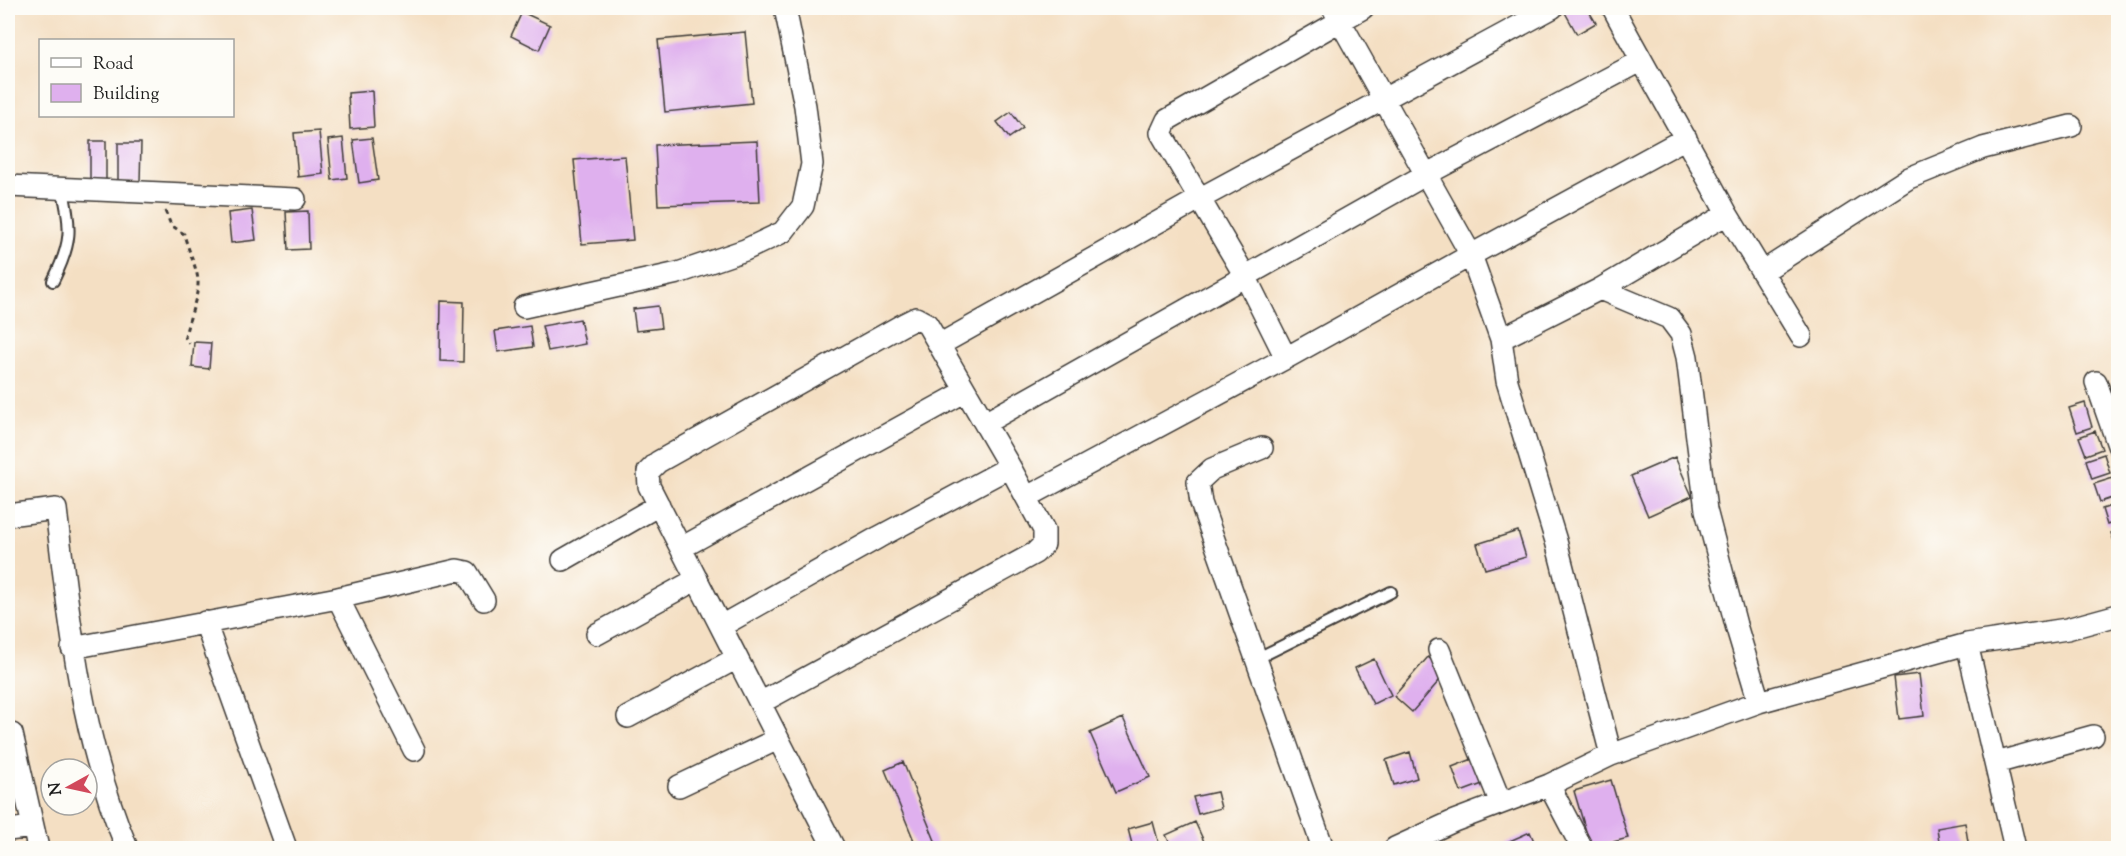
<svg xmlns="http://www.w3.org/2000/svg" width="2126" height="856" viewBox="0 0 2126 856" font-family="'Sorts Mill Goudy',serif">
<rect width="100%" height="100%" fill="#fdfcf7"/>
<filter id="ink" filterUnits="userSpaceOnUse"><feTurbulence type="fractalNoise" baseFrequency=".0167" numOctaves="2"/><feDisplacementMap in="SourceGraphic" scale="12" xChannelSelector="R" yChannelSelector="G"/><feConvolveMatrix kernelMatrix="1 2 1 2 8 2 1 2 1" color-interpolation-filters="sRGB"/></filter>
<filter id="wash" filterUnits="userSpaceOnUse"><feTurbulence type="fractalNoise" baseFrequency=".008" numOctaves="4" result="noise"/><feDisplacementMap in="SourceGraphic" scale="24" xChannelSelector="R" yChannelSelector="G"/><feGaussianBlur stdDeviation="1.35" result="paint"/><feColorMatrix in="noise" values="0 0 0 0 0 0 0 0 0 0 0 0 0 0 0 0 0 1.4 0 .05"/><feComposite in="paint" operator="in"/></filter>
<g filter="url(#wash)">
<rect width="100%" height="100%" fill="#f4dfc3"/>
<g id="blocks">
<path fill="#dfb0ee" d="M1567,8H1587L1596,23L1577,34L1563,9Z
M522,12L550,25L539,50L511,36Z
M745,32L752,103L665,112L658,40Z
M372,91L374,127L350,129L348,93Z
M1011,112L1023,128L1009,138L997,122Z
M319,131L323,174L298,177L294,133Z
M343,138L347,178L332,180L328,140Z
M372,138L378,180L359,183L353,140Z
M90,141H106V181H90Z
M757,141L760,202L658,205L655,145Z
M118,143H141L140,182H118Z
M625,156L633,240L582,244L574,160Z
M252,210L256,240L231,243L228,213Z
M308,211L309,249L288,250L286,212Z
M441,301L464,302L463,362L440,361Z
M658,306L661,328L636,331L633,309Z
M580,319L585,344L548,351L542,326Z
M530,326L533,347L498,352L495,331Z
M194,342L211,343L209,369L192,367Z
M2085,403L2092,427L2077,432L2069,408Z
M2095,431L2102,449L2086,455L2079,437Z
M2104,454L2110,473L2092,479L2086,460Z
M1675,457L1692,496L1648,516L1631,476Z
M2113,478L2118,496L2100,502L2094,484Z
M2118,504V521L2107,525L2102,509Z
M2118,530V552L2111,533Z
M1518,531L1526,557L1485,569L1477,544Z
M1428,657L1446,673L1412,712L1394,696Z
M1374,659L1391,695L1373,704L1355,668Z
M1919,674L1924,716L1899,719L1894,677Z
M1123,718L1150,777L1116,792L1090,733Z
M1410,752L1417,778L1394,785L1386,760Z
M1475,758L1485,783L1461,792L1452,767Z
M903,762L938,848H917L885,770Z
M1611,780L1628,838L1591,848L1574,791Z
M1217,792L1221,808L1198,814L1193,797Z
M1153,822L1160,848H1133L1128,829Z
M1195,822L1207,848H1172L1166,835Z
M1965,823L1969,848H1940L1937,828Z
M1530,832L1537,848H1494Z"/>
</g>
</g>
<g filter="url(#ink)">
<use href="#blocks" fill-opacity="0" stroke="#3c3935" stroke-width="1.5"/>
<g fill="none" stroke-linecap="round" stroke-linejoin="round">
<g stroke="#3c3935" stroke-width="14">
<path id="service" d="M53,281C72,243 72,228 62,187
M1256,659L1391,592"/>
</g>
<g stroke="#3c3935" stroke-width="24">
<path id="minor" d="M1333,8L1340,21L1363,8
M1613,8C1650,77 1690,145 1727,214L1600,289L1501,339L1471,255L1686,138
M1340,21L1471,255L1286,358L1245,276L1161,133L1167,120Z
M8,186L295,199
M1727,214L1801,336
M1762,272L1909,178L1983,148L2071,126
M1600,289L1669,318L1681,334L1687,357L1706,510L1736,625L1759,702
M524,307L678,273L745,250L783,232L803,206L812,164L805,106L785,8
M1501,339L1507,381L1556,541L1611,755
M939,345L1199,199L1552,8
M2096,382L2118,445
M985,423L1425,175L1641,61
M1262,448L1212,469L1198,482L1201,503L1323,848
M1027,497L1286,358
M8,515L56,509C69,623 82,741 127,848
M681,548L966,391
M563,560L659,505
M338,598L457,570L467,572L484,600
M205,622L286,848
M721,626L879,537L1010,467L927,324L916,318L904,324L658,462L648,472L649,486L834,848
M597,634L697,579
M1967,644L2015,848
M72,648L338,598L414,750
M1439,650L1500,801
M760,703L1035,553L1044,544V530L1010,467
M628,717L737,658
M8,735L12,734L38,848
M1996,763L2093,736
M1549,785L1582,848
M679,786L778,739
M8,830L33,827
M1395,848L1454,821L1549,785L1611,755L1759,702L1967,644L2067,629L2118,615"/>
</g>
<path stroke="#3c3935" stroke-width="3" stroke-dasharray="4.5 4.5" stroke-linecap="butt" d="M165,211L171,225L184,234C187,247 197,268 198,280C199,297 188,319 185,337L189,344"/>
<use href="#service" stroke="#fff" stroke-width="10"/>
<use href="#minor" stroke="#fff" stroke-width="21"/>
</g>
</g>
<rect width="2126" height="856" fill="none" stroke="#fdfcf7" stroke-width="30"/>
<rect x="39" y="39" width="195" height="78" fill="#fdfcf7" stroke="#a3a29f" stroke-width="1.5"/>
<rect x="51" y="58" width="30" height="9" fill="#ffffff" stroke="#a3a29f" stroke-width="1.5"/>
<text x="93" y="69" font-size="18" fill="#1c1c1c">Road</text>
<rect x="51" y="84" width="30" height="18" fill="#dfb0ee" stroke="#a3a29f" stroke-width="1.5"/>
<text x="93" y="99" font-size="18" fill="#1c1c1c">Building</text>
<g transform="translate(69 787) rotate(262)"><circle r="28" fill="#fdfcf7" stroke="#a3a29f" stroke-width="1.5"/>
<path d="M0-4.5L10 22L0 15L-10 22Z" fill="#d1495b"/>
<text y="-9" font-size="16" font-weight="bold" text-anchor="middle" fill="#1c1c1c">N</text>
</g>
</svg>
